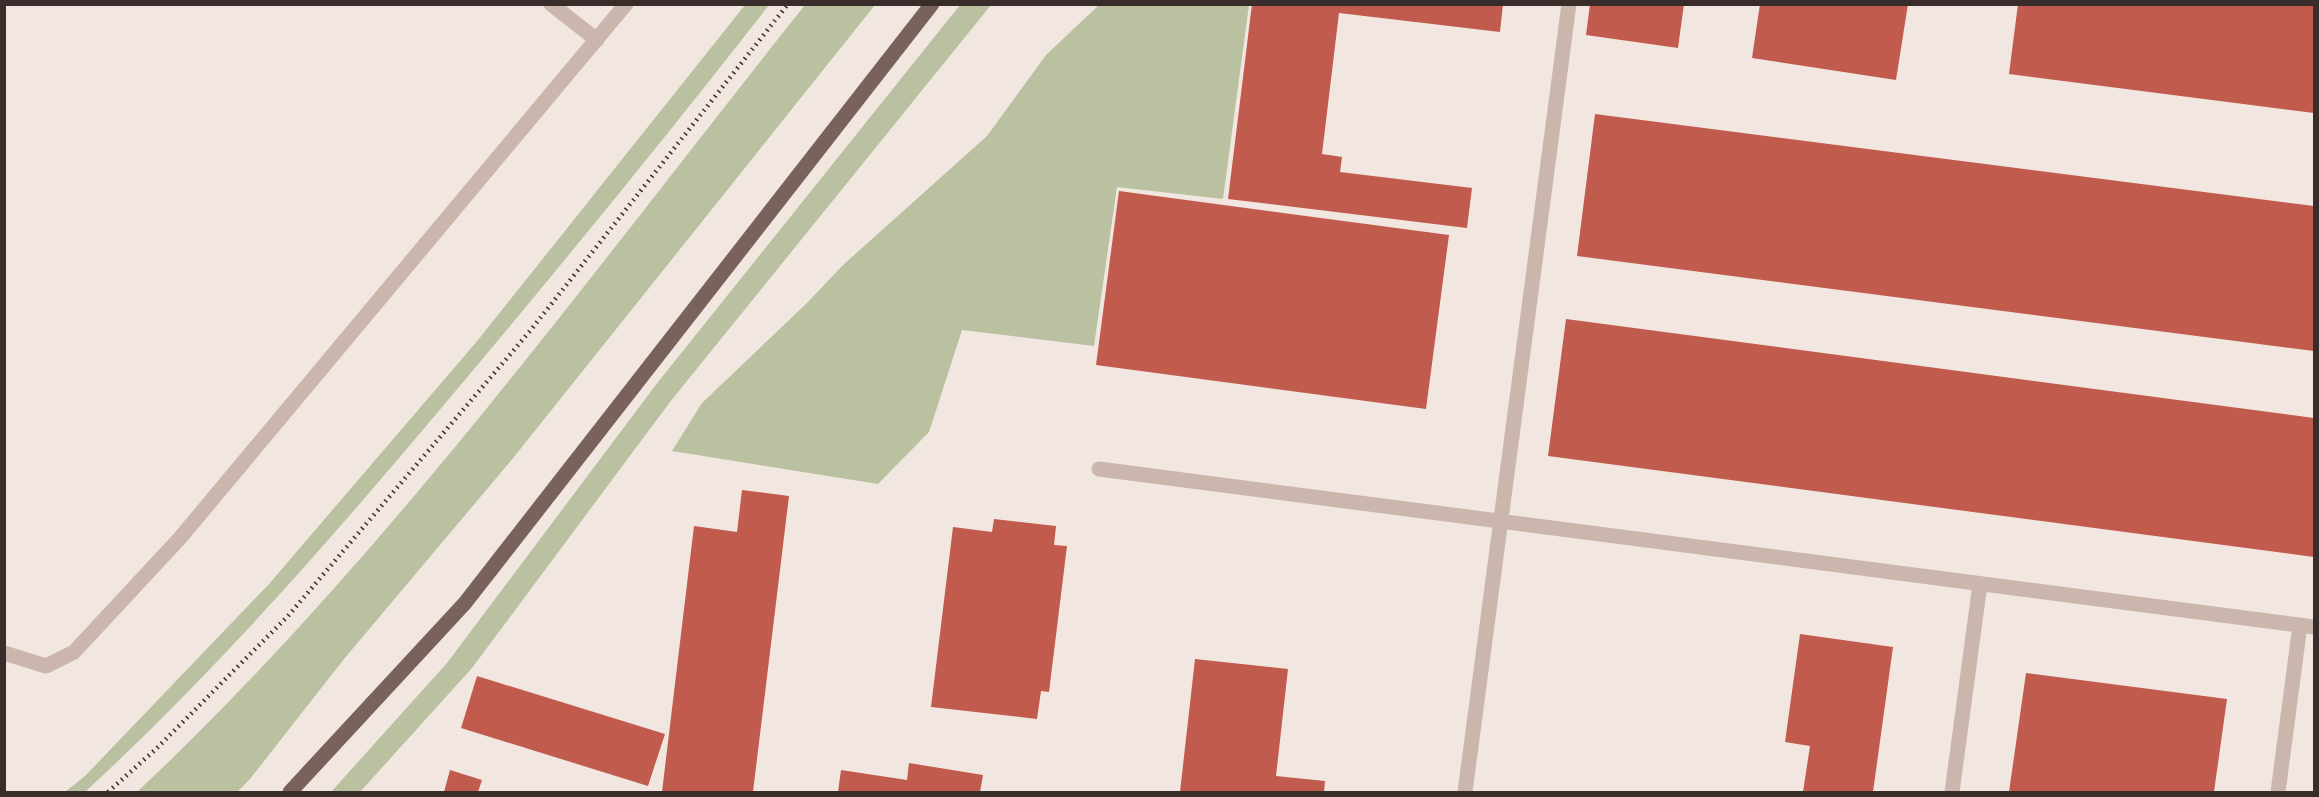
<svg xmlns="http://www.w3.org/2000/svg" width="2319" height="797" viewBox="0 0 2319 797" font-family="Mulish,sans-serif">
<rect width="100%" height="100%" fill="#f2e7e0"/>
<path fill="#bac1a0" d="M745,5H769C662,142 551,278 438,412C327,544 212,675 85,792H65L85,776L269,584L478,340Z
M805,5H875L514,457L344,659L250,779L237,792H137C388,556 591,273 805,5Z
M960,5H991L670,402L472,668L360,792H331L447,663L658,382Z
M1099,5H1249L1223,199L1117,187L1094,346L962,330L929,432L878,484L672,451L702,403L808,302L843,265L987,136L1046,55Z"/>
<path fill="#c15b4e" d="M1252,4H1503L1500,32L1339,13L1322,154L1342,157L1340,172L1472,188L1467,228L1228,199Z
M1590,4H1684L1678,48L1586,35Z
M1760,4H1908L1896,80L1752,58Z
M2018,4H2314V113L2009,74Z
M1595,114L2314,206V351L1577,256Z
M1119,191L1449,235L1426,409L1096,365Z
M1566,319L2314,418V557L1548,456Z
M742,490L789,496L753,792H662L694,526L737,532Z
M994,519L1056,526L1054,545L1067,546L1049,692L1041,691L1037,719L931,707L953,527L992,532Z
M1800,634L1893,647L1873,792H1803L1810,746L1785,742Z
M1195,659L1288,669L1276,776L1325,781L1324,792H1180Z
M2026,673L2227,699L2214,792H2009Z
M477,676L665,734L648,786L461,728Z
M909,763L983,775L980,792H838L841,770L907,780Z
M450,770L482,780L478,792H444Z"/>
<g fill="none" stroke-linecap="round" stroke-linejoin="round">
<path stroke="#cab6ac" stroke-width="15" d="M551,4L597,40
M1099,469L2314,627
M4,653L46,666L74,652L180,538L626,4
M1465,792L1569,4
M1952,792L1980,584
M2278,792L2300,625"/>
<path stroke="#7a625c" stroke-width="15" d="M290,792L465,603L932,4"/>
<path stroke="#382d2a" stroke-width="4.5" stroke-dasharray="1.5 4.5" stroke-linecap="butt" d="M108,792L156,749L288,616L530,331L788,4"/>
</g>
<rect width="2319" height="797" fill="none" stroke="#382d2a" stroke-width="12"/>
</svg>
